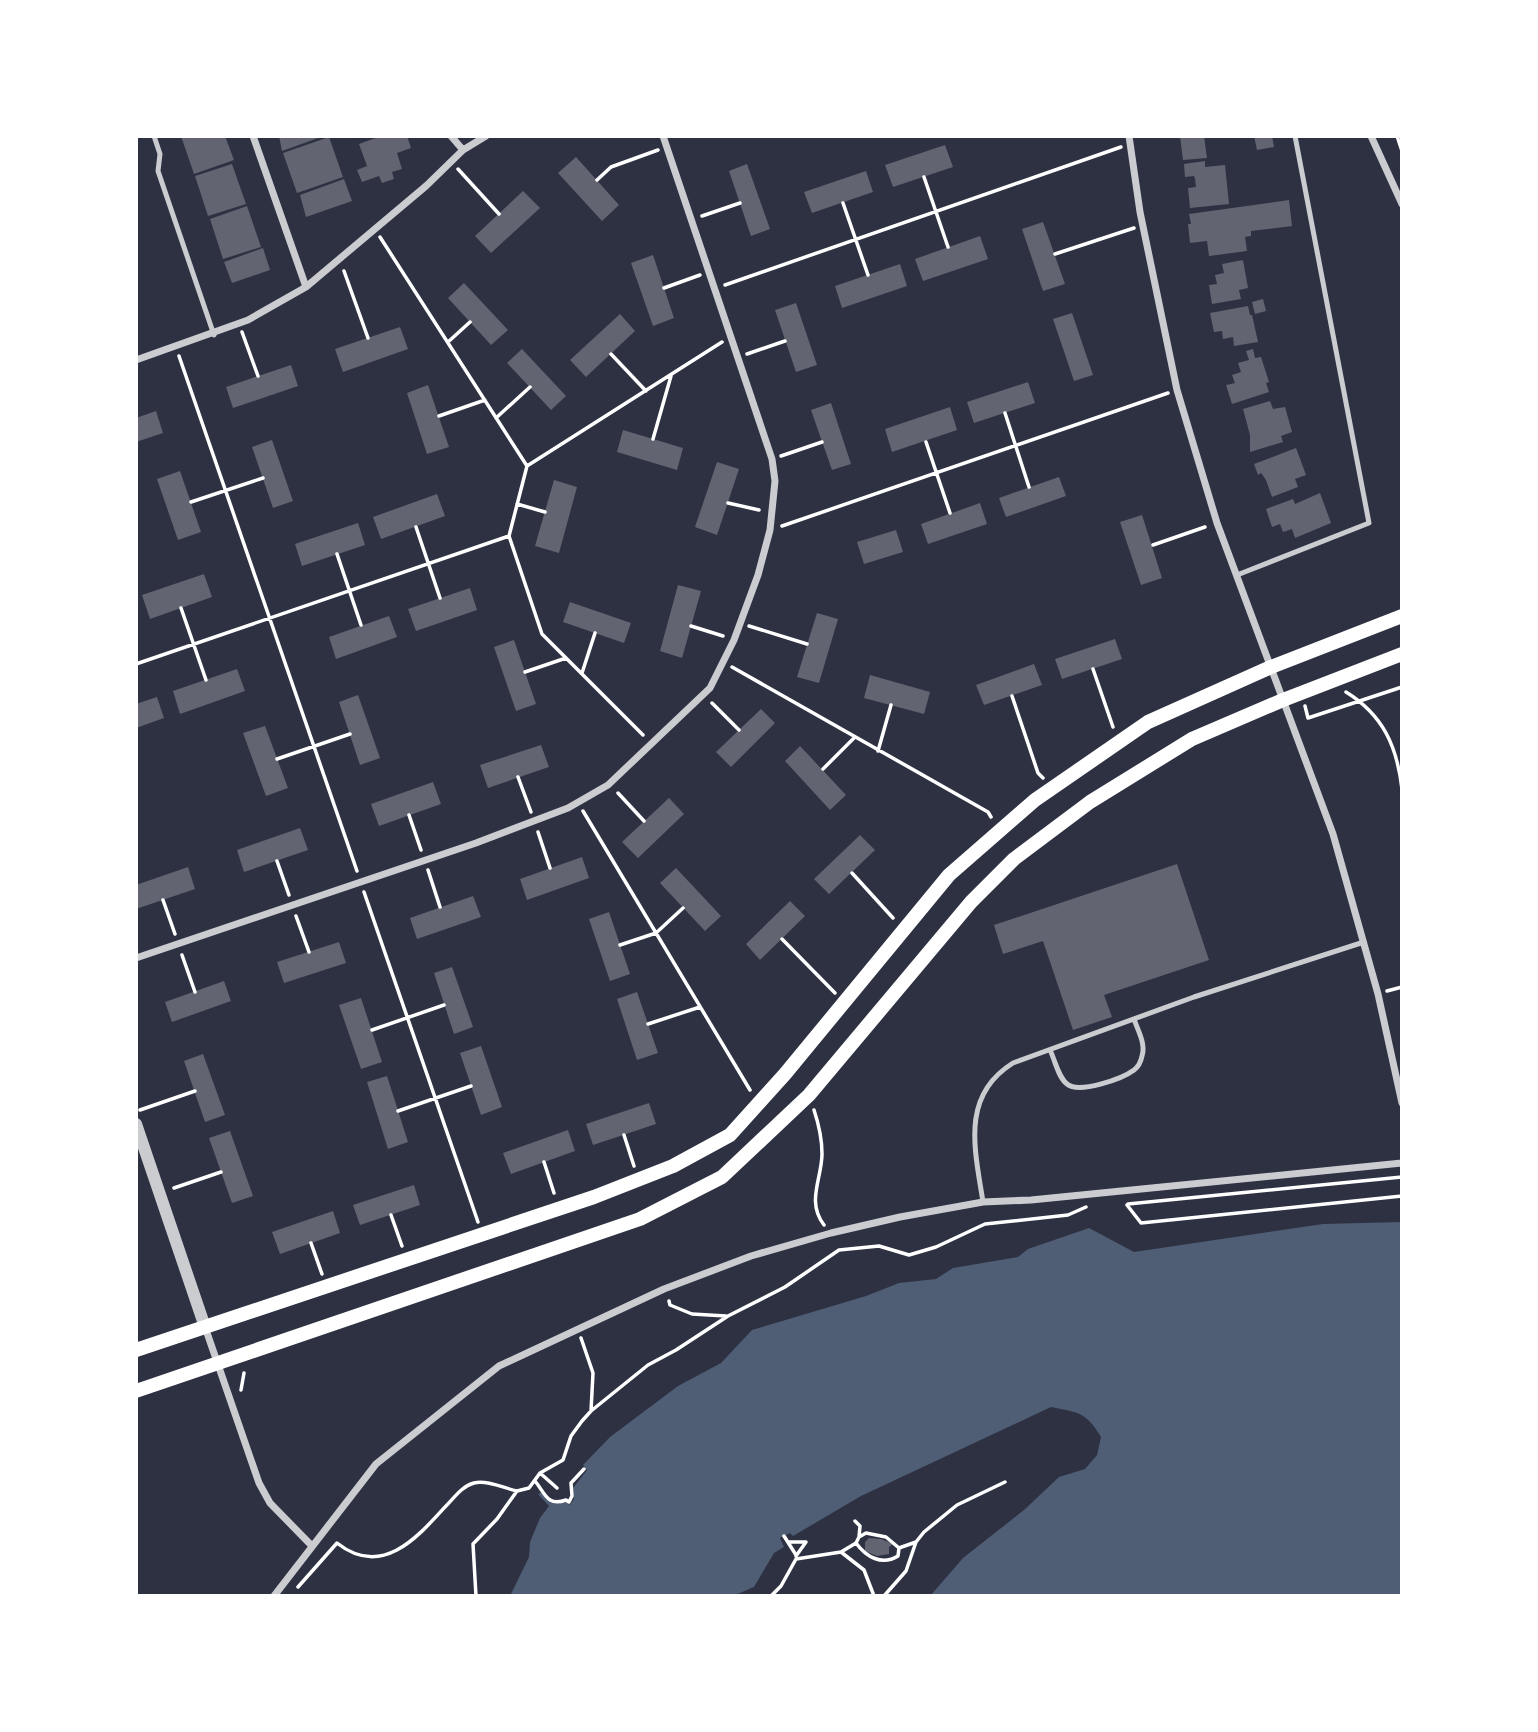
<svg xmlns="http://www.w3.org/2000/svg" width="1538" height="1732" viewBox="0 0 1538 1732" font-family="'Varela Round',sans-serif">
<rect width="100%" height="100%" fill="#2d3142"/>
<path fill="#4f5d75" d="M1401,1222V1595H931L963,1558L1024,1510L1059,1477L1085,1469L1097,1455L1101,1437C1085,1411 1079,1413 1051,1407L861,1496L793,1536L790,1533L780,1538L784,1547L774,1553L754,1587L735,1595L510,1596L529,1557L530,1542L540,1518L549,1506L538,1494L543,1492L555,1503L567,1502L570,1505L574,1499L573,1488L587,1470L583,1465L610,1437L678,1386L721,1363L752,1330L866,1296L899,1283L936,1279L953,1268L1018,1257L1028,1249L1089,1228L1134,1252L1323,1224Z"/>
<path fill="#626471" d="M181,136H225L234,160L194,174Z
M279,136H321V137L282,151Z
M381,136H407L411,148L397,153L402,169L392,172L394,179L382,183L379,176L362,182L357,170L367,166L359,144Z
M1180,136H1204L1207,158L1183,160Z
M1254,136H1272L1274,147L1257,150Z
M329,137L343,177L297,193L283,153Z
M945,145L953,167L893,187L885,165Z
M576,157L619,205L602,221L558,173Z
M1205,161V167L1225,165L1229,204L1190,208L1188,188L1196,187L1195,179L1194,176L1185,177L1184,164Z
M232,164L246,204L208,216L195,176Z
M747,164L770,229L751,236L729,171Z
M866,171L873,192L812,213L804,192Z
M344,179L352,201L306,217L300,195Z
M523,191L540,208L491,253L475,236Z
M1289,200L1292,226L1251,231V236L1245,237L1247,251L1209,256L1207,241L1190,243L1188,224H1191L1189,214Z
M247,206L261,247L223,259L210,219Z
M1043,222L1065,284L1043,291L1022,229Z
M980,236L988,259L923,281L915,259Z
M263,248L270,270L232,283L224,262Z
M653,255L674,318L653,326L631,263Z
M1243,260L1248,288L1239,290L1241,299L1212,304L1209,285L1217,284L1215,275L1224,273L1222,264Z
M900,264L907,286L842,308L835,286Z
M464,283L508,330L491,345L448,298Z
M1263,299L1266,311L1255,314L1252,302Z
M796,303L817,365L796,372L775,310Z
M1248,306L1250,315H1252L1258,342L1234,346L1233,337L1223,339L1222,331L1214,332L1210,313Z
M1072,313L1093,375L1074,381L1053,319Z
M620,314L635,331L586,377L570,360Z
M400,327L408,349L343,372L335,349Z
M522,349L566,396L551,410L507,363Z
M1253,349L1255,358L1261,357L1269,382L1266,383L1269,392L1232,404L1226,385L1235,383L1232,375L1241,372L1238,363L1249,360L1246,351Z
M291,365L298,386L233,408L226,387Z
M1028,382L1035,403L974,423L967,402Z
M428,385L449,447L427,454L407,393Z
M1270,401L1273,409L1285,407L1292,432L1281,436L1283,442L1250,452V435L1243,409Z
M831,403L851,464L832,470L811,410Z
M950,407L957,430L892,452L885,429Z
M156,411L163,433L136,442V418Z
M623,430L683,448L677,470L617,452Z
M272,440L293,501L273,508L252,447Z
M1296,448L1306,475L1295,479L1298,487L1272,497L1266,480L1261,473L1258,475L1254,464Z
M717,462L739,469L717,535L695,527Z
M180,471L201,532L178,540L157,479Z
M1059,477L1066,496L1006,517L999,498Z
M554,480L577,487L559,553L535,546Z
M1320,493L1331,523L1295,538L1292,529L1283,532L1280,524L1272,527L1266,509L1293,499L1295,504Z
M437,494L445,516L381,539L373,517Z
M980,503L987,524L928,544L921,524Z
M1142,515L1162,578L1141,585L1120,522Z
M358,523L365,545L302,566L295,544Z
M896,530L903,552L864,564L857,542Z
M204,574L212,597L150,619L142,595Z
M678,585L701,591L682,658L660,651Z
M470,588L477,610L416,631L408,609Z
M570,602L631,623L624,643L563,622Z
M817,613L838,619L819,683L797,677Z
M389,616L397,637L336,659L329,637Z
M1115,639L1122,659L1062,679L1055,659Z
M514,640L536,704L516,711L494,647Z
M1034,664L1042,685L984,705L976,685Z
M237,669L245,691L180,714L173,691Z
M870,675L930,692L924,714L864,698Z
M358,695L380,758L360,765L339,702Z
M157,697L164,718L136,728V704Z
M761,709L775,723L731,767L716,752Z
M265,726L288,788L266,796L243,733Z
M541,745L549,767L488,788L480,765Z
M800,746L846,795L830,810L785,761Z
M433,782L441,804L379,826L371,804Z
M669,798L684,814L638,858L622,842Z
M300,828L308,850L244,872L237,850Z
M860,835L875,850L829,894L814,879Z
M582,857L589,878L527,900L520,879Z
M1177,864L1209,960L1104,995L1112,1017L1073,1030L1043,941L1003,954L994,925Z
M188,867L195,889L136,909V885Z
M676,868L721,916L705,931L660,883Z
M473,896L481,917L417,939L410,918Z
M790,901L805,916L760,960L746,944Z
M609,912L630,974L610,981L589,919Z
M339,942L346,963L284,983L277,962Z
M452,967L473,1027L454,1034L434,973Z
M224,981L231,1001L172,1022L165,1002Z
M637,992L658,1053L637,1060L617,999Z
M361,998L382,1062L361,1069L339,1005Z
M481,1046L502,1107L481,1115L460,1053Z
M203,1054L225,1115L205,1122L184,1061Z
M387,1076L408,1142L388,1149L367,1082Z
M649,1103L656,1124L593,1145L586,1124Z
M568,1130L575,1151L511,1174L503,1153Z
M230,1131L253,1196L232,1203L209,1138Z
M414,1185L420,1205L360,1225L353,1205Z
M333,1211L340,1233L280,1254L272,1232Z
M869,1538L881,1539L893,1544L889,1547V1554L877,1556L865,1551V1542Z"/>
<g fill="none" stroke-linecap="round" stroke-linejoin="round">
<path stroke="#fff" stroke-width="3.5" d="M1397,136L1402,151
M458,169L499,214
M924,177L948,247
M597,180L611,167L658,150
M843,203L868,275
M702,216L740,203
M380,237L527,466
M1055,254L1134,228
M344,271L368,338
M725,285L1121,147
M664,288L700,275
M242,332L258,376
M448,342L470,322
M611,354L646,391
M747,354L785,341
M179,356L357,871
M1005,413L1029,487
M439,416L485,400
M496,418L530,387
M653,439L671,376
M926,442L950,513
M781,456L822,442
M191,502L263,478
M728,503L759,510
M517,504L545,512
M782,526L1168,393
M416,527L440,598
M1153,545L1205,527
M337,554L361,625
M181,608L206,680
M691,626L723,636
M749,626L807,644
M136,664L509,536
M732,667L988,812L991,817
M1093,669L1113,727
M525,672L566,658
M582,673L595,633
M1346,692C1383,715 1397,746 1402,789
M1012,696L1038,773L1043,778
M712,703L739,730
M1305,706L1308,718L1402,687
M643,735L542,634L509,536L527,466L722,342
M878,751L891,705
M277,759L350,734
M823,769L855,737
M518,777L531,812
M618,793L644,821
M583,811L750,1090
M409,815L421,850
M538,832L550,868
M277,861L289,895
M428,870L440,907
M852,873L893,918
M364,892L478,1222
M163,900L175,934
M296,916L309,952
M782,939L835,993
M620,945L656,933L683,908
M182,955L195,992
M1387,991L1402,987
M648,1024L700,1007
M372,1030L444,1005
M140,1110L195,1091
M814,1110C819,1125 822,1138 822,1154C822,1178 806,1202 824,1225
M398,1111L471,1086
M624,1135L634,1166
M544,1162L554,1193
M174,1188L221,1172
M1128,1204L1402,1177
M1127,1205L1141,1223L1402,1196
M391,1215L402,1246
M311,1243L322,1274
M669,1301L670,1305L692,1314L726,1316
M581,1338L593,1373L591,1411
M241,1390L244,1373
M540,1473L557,1488
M535,1481C545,1493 547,1507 566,1500L569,1502L572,1496L571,1483L584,1469
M855,1521L860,1526L859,1537
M784,1536L796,1555
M788,1542H806L796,1556
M856,1543C866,1557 882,1566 898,1556L899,1548
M841,1552L856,1543L859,1537L866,1533L886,1537L899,1548L916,1542
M298,1587L337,1543C381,1578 416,1539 445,1507C454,1498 462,1486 474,1483C487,1480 504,1488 517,1491
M476,1596L473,1544L497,1519L517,1491L529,1488L540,1473L563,1460L571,1436L582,1421L591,1411L648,1365L676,1350L728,1316L785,1287L839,1250L879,1246L909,1255L936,1247L985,1224L1068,1215L1086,1207
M771,1596L781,1586L796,1559L841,1552L864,1570L874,1596
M884,1596L906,1571L916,1542L924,1532L957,1505L1005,1482"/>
<path stroke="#caccd0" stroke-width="5" d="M154,136L160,154L158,171L214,335
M1237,575L1369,523L1295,136
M1050,1050C1055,1060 1058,1077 1067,1084C1079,1094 1122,1079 1134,1070C1138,1067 1141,1061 1142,1056C1146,1044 1138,1031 1134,1019
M983,1202C975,1150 960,1096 1013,1063L1194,997L1364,942"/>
<path stroke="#caccd0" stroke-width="7" d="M253,136L306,287
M451,136L463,150
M1129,136L1140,212L1177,390L1217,523L1333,834L1378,994L1402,1103
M1371,136L1402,204
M136,360L248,320L306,287L426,186L463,150L486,136
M136,958L476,843L568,808L608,785L710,688L734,640L758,575L770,530L775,481L772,459L663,136
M205,1327L259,1483L270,1503L311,1545
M274,1596L376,1464L499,1366L664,1289L751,1256L831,1233L900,1217L983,1202L1031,1200L1402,1163"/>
<path stroke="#caccd0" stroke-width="12" d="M136,1124L205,1327"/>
<path stroke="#fff" stroke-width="14" d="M136,1350L594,1197L673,1166L730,1135L785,1074L949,875L1035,800L1148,722L1271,667L1402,616
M136,1391L640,1219L722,1177L809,1095L971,902L1014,859L1090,802L1192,739L1283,700L1402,654"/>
</g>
<rect width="1538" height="1732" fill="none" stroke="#ffffff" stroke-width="276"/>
</svg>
